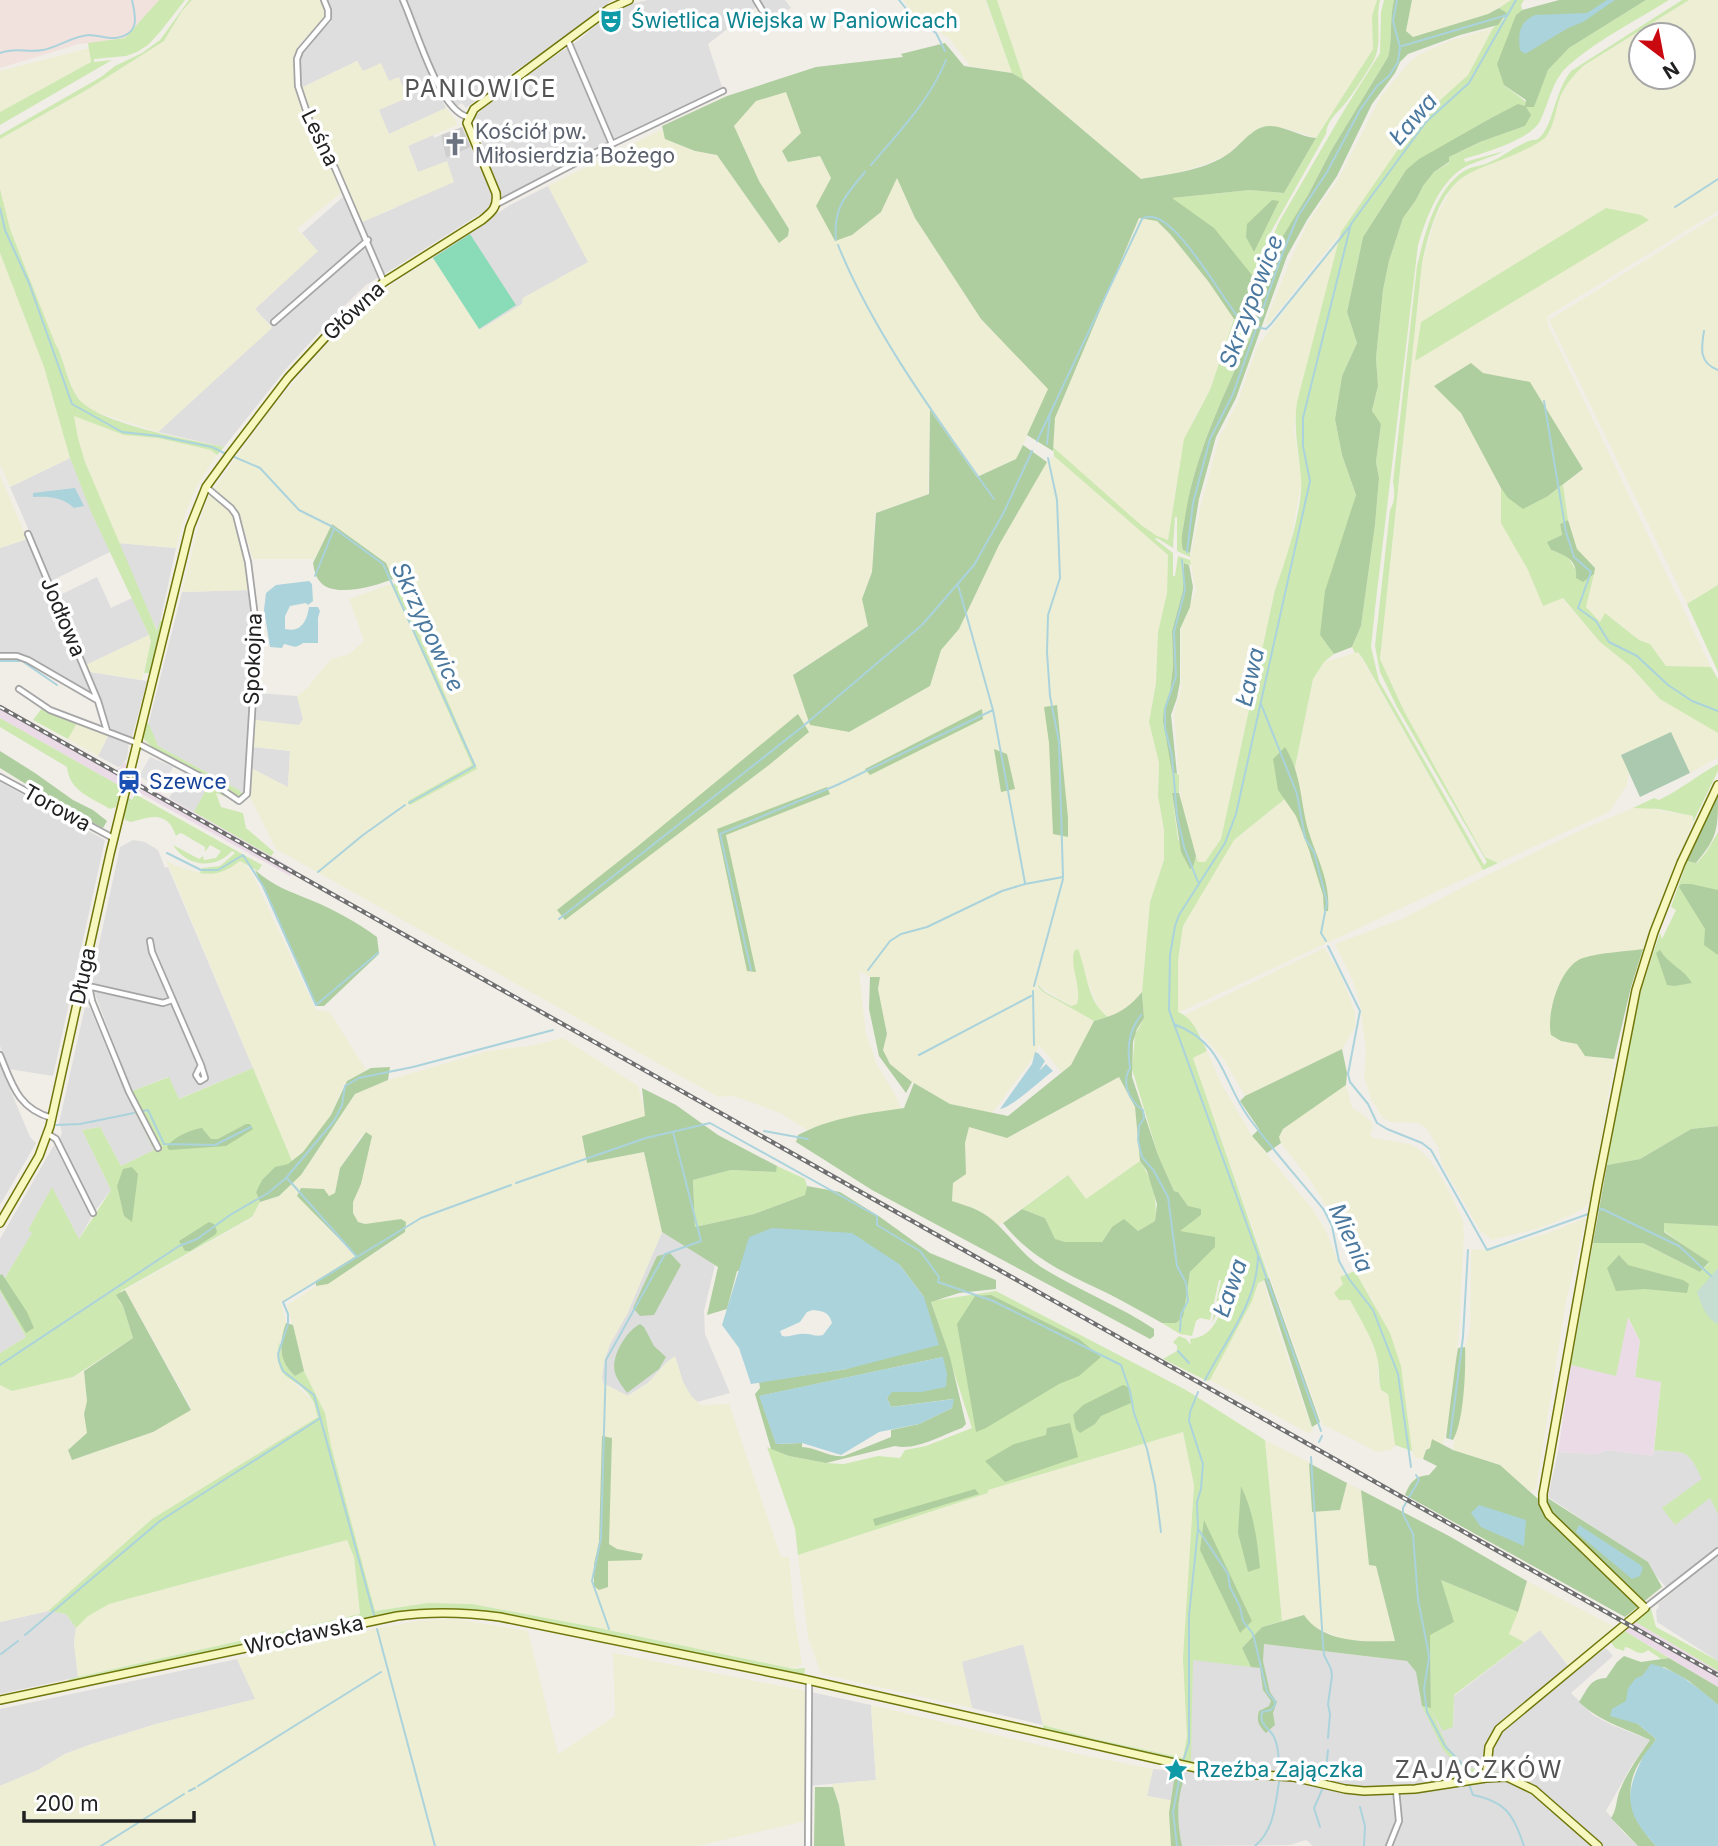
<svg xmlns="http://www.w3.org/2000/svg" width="1718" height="1846" viewBox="0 0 1718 1846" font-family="Inter,sans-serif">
<rect width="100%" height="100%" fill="#f1eee8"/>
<path fill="#dfdede" d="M328,0H400L446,108L389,134L378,110L389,81L362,71L357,61L301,88L299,59L305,46L331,22V7Z
M406,0H612L571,33L496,84L466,108L462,103L455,107L440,85Z
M648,0H785L791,8L772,19L761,3L708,44L722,87L613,139L503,198L473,124L475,116L515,82L579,40L604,18L622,6Z
M433,134L434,138L441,135L446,158L471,147L494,201L488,209L383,275L362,222L395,208L418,172L408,146Z
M548,186L589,262L523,298L522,304L480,330L432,256L510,205Z
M343,197H346L379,277L366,285L338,312L286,369L224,447L158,432L272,327L255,309L317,251L302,233Z
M70,458L110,552L51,581L10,487Z
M27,539L91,690L87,694L27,658V655L0,653V548Z
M118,543L176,548L158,632L140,594Z
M97,577L111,608L132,598L149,635L86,665L58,596Z
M246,590L249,593L254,629L244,795L239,790L158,746L148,726L182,592Z
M90,672L147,681L132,737L111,729Z
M258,693L297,696L303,719L299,726L255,720Z
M108,736L129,743L127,758L122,766L118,767L98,756Z
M253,747L290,751L288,788L251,768Z
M184,773L209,786L194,812L169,798Z
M0,782L105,840L53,1076L9,1069L0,1046Z
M133,840L145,842L158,850L165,868L168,867L253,1068L178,1099L168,1077L132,1091L95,994L96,984L91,982L120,847Z
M85,1007L90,1008L112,1062L154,1150L121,1166L100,1127L82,1130L111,1190L95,1211L60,1139L62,1132L59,1123Z
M0,1065L30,1137L36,1143L0,1205Z
M54,1145L91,1218L79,1239L52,1188L28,1230L33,1232L0,1286V1239Z
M662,1232L715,1265L704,1311L705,1334L730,1393L697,1402L691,1396L683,1382L675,1357L667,1362L648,1383L627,1396L603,1383L602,1377L604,1361L610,1344L627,1314Z
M0,1291L26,1337L0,1353Z
M1718,1439V1546L1666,1587L1639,1557L1548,1497L1558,1452L1596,1454L1608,1450L1653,1456L1654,1450L1686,1452Z
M1718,1555V1661L1657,1622L1656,1610L1659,1607L1658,1604Z
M48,1611L66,1614L76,1628L74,1642L78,1677L0,1694V1622Z
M1540,1630L1573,1672L1606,1648L1613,1656L1571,1693L1593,1715L1612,1725L1650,1740L1632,1765L1606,1811L1623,1832L1638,1846H1313L1306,1840L1290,1845L1172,1846L1179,1802L1147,1796L1153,1769L1182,1772L1187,1736L1183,1658L1262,1667L1263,1644L1407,1661L1416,1672L1422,1706L1431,1708L1453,1727L1454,1696Z
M1024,1644L1043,1725L972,1708L961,1661Z
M237,1659L256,1699L156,1724L89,1745L65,1754L38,1770L0,1786V1709Z
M806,1691L871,1705L876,1780L807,1786Z"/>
<path fill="#eadbe7" d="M0,705L116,771L126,762L127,765L122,784L120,786L0,718Z
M133,778L294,869L290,876L131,788Z
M1627,1316L1640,1341L1635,1377L1661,1381L1653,1456L1608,1450L1596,1454L1558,1452L1571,1365L1616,1375Z
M1634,1621L1718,1671V1687L1623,1630Z"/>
<path fill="#cfcfcf" d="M462,127L471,147L446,158L441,135Z"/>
<path fill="#f2e2dd" d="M0,0H159L125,38L105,42L79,44L0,68Z"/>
<path fill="#eeeed5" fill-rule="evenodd" d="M192,0H322L326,8V17L301,42L294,57L295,85L308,128L332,168L343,191L297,229L318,251L255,309L272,328L158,432L93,411L85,407L72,388L61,354L55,343L10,229L0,189V139L90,88L164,41L182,11Z
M903,0H985L1012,73L970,66L949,38L918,19Z
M997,0H1377L1372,16L1373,49L1316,138L1285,128L1252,133L1225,156L1206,164L1180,172L1141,179L1024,80Z
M1412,0H1511L1488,14L1413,37L1406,31Z
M1689,0H1718V211L1548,316L1547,323L1711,667L1666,666L1650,644L1639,640L1606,613L1600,622L1586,607L1595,568L1577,549L1568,520L1563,485L1583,469L1530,382L1483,373L1435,386L1461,412L1501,488L1502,523L1528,570L1543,606L1562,598L1600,642L1630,666L1660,699L1715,729L1718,733V758L1690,773L1671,733L1622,755L1629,773L1627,785L1609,812L1498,863L1485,856L1476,841L1404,711L1380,659L1422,263L1436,217L1453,186L1468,173L1539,142L1550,132L1560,97L1568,81L1583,66ZM1641,35H1683V77H1641Z
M1493,28L1468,75L1419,119L1353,218L1268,324L1265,323L1289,263L1308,222L1339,178L1381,96L1408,64L1418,55L1449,41Z
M89,48L91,62L0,112V71Z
M357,61L363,71L381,63L389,81L399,77L407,98L379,110L389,134L446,108L456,120L457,125L408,146L418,172L447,161L454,182L362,222L336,166L316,130L301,88Z
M786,91L801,133L805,160L820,156L832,178L897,177L915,218L981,319L1049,389L1016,459L977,477L930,412L928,494L875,513L872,572L862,598L868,626L793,674L810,725L849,732L930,686L941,650L959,629L999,545L1047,462L1054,456L1168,555L1167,593L1158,632L1156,683L1149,722L1159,763L1158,796L1164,830V860L1150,902L1142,992L1124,1011L1108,1017L1099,1009L1084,974L1080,952L1074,964L1079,990L1077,1004L1071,1006L1038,985L1036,988L1094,1021L1071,1065L1062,1073L1039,1045L1035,1055L992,1113L950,1104L912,1082L890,1064L883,1050L887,1034L878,989L880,977H870L859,971L866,1034L877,1065L896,1096L901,1109L844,1118L807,1130L782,1114L754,1103L732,1096L718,1097L276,849L248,793L251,768L288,787L290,751L253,747L255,720L299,725L303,719L297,696L306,689L331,659L349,654L364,641L349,599L394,583L386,563L332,524L314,559H253L239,513L214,489L273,406L350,318L376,295L433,258L480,330L522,304L523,298L588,262L548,186L660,130L693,151L717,155L779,243L788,236L789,229L759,181L733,126L756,101Z
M1718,215V585L1687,604L1549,320Z
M1140,217L1157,221L1170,234L1208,281L1234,319L1210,390L1193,420L1176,488L1168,540L1157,536L1141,525L1053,447L1055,418Z
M1342,233L1297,402L1294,428L1302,480L1289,549L1275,590L1221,839L1205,862H1198L1181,805L1174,713L1181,690V627L1196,591L1190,560L1200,508L1219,438L1238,401L1257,347Z
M0,253L44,367L70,458L10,487L0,465Z
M74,416L124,435L158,438L211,450L217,455L198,484L186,511L176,548L118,543L85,462L78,438Z
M0,475L27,539L0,548Z
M210,493L227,507L234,517L251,590L182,592L200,520Z
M149,635L151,641L142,680L90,672L86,665Z
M1358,652L1483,870L1178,1013V960L1183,926L1234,840L1296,790L1295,767L1313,679L1324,662Z
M77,723L108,736L98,756L68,739Z
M1642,807L1693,816V822L1643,949L1580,959L1561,1041L1577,1044L1597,1058L1614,1059L1592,1198L1586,1206L1574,1214L1540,1228L1492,1240L1481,1232L1442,1165L1438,1147L1426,1128L1418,1123L1390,1122L1382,1117L1371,1099L1364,1076L1366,1050L1360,1004L1353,981L1335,944L1402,919L1473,882L1581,830L1633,808Z
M166,860L176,866L204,874H214L227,870L240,861L250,869L316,1010L330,1012L366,1070L344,1084L331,1115L303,1152L292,1161Z
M1324,948L1339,971L1349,996L1355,1012V1027L1342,1049L1245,1096L1224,1060L1184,1015Z
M563,1038L638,1086L646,1116L582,1136L587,1163L644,1152L662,1232L627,1314L610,1344L604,1361L602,1377L603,1383L628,1396L648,1383L667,1362L675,1356L683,1382L691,1396L701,1405L729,1404L781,1557H789L794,1613L802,1664L794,1669L594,1627L472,1604L428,1603L375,1611L331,1446L325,1413L304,1371L287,1305L316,1286L382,1249L405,1232L401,1219L365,1224L358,1222L352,1213L353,1202L361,1184L370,1134L366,1132L359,1139L340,1168L335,1193L329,1196L324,1189L301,1188L322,1223L356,1257L281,1302L286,1323L277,1355L289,1379L312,1400L318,1417L152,1519L48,1611L0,1622V1385L12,1391L73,1377L84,1371L87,1401L84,1414L87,1433L68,1450L72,1460L153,1432L191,1407L125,1290L252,1218L260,1202L279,1196L301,1175L355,1094L388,1080L488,1051L529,1046Z
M1207,1051L1221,1083L1252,1136L1314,1211L1326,1231L1344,1276V1299L1350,1300L1366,1329L1378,1358V1380L1381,1390L1388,1394L1395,1445L1392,1450L1377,1452L1322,1424L1193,1058Z
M1119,1077L1135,1107L1140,1161L1086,1199L1067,1175L998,1226L978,1210L952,1201L953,1183L966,1173L965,1143L969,1127L1007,1138Z
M1346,1085L1352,1107L1371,1121L1373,1128L1370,1134L1373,1138L1410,1144L1420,1150L1431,1161L1446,1185L1463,1220L1464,1234L1459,1330L1451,1408L1443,1445L1432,1439L1430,1448L1426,1449L1423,1459L1415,1458L1412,1451L1401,1366L1373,1301L1355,1271L1334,1219L1312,1183L1281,1143L1279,1137L1283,1129L1304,1113Z
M1586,1218L1566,1301L1536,1489L1530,1491L1500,1465L1453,1450L1465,1347L1470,1329L1471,1253L1472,1249L1491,1250L1545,1234Z
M1263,1281L1295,1381L1313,1431L1308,1433L1210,1380L1252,1301L1258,1283Z
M1183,1432L1194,1485L1183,1658L1187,1736L1183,1758L1095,1739L1043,1725L1023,1644L962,1662L972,1708L821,1674L808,1637L798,1555L988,1493V1490Z
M1265,1440L1309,1462L1312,1512L1340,1510L1347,1483L1361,1490L1369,1564L1376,1566L1395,1642L1345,1640L1312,1626L1304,1615L1282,1621Z
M348,1540L354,1557L360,1614L78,1677L74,1642L76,1628L88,1616L109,1604Z
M1527,1581L1615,1627L1568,1665L1540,1630L1524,1642L1509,1634Z
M455,1619L528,1631L558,1754L615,1716L613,1653L806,1691V1821L697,1846H0V1786L38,1770L65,1754L89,1745L156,1724L255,1699L237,1659L369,1630L417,1621Z
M871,1705L1073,1753L1153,1769L1147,1796L1179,1802L1172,1846H845L839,1805L832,1784L876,1780Z"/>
<path fill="#cee8b1" d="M159,0H185L160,32L148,45L137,52L126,56L94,59V62L112,60L0,125V112L91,62L88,43L125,38Z
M189,0H192L182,11L164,41L90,88L0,139V135L101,77L115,66L142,53L160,40Z
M986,0H997L1024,80L1012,73Z
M1377,0H1380C1375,20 1383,41 1374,60C1367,72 1352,96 1343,106C1335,115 1327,121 1326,134L1268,237L1257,289L1251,287L1171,198L1250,190L1284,193L1316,138L1373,49L1372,16Z
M1384,0H1394C1389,19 1393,38 1388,57L1332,149L1308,195L1278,246L1263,288H1261L1266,252L1279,222L1343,112L1380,53L1381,12Z
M1511,0H1524L1521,5L1522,10L1516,15L1504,85L1533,107L1548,70L1569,48L1646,0H1669C1637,20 1599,39 1570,64C1552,79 1550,101 1540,121C1530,140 1484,153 1464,159L1465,162L1504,151C1491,158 1475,161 1463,168C1438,184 1426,219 1418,245L1375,609L1371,647L1379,681L1484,865L1487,862L1397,707L1380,672L1375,646L1390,510C1395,502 1395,491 1393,482L1417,266C1425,234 1436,183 1470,168C1476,166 1484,165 1490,162C1504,156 1515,146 1529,141C1533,139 1535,141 1539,138C1553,127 1555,90 1571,71L1682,0H1689L1583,66C1573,76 1564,86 1559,100C1555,113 1554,127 1545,138C1523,154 1494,161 1470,173C1439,188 1429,233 1422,263L1380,659L1404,711L1476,841L1485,857L1498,863L1483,870L1363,659L1358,652L1355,653L1352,647L1361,626L1375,525L1379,478L1376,462L1381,424L1372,412L1378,386L1376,358L1383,290L1389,261L1403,218L1416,200L1423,186L1434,172L1449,163V157L1480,142L1525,126L1518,105L1491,118L1406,170L1363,237L1347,312L1357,343L1342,376L1335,419L1342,455L1356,495L1320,635L1334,654L1324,662L1313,679L1295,767L1296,790L1234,840L1183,926L1178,960V1012C1194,1018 1200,1037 1207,1051L1193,1058L1269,1278L1258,1283L1252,1301L1210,1380L1207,1381L1163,1359L1177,1351V1346L1173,1342L1179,1336L1186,1339L1191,1345L1190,1339C1210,1337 1215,1324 1223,1308L1220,1307L1212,1323L1221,1280H1219L1210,1320L1200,1318L1196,1321L1192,1336L1180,1334L1162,1323H1176L1182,1317L1190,1272L1198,1263L1179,1231L1201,1215L1188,1206L1178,1192L1174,1191L1158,1155L1132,1069L1135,1035L1144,1018L1142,992L1150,902L1164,860V830L1158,796L1159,763L1149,722L1156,683L1158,632L1167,593L1168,555L1054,456L1053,447L1141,525L1157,536L1168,540L1184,439L1210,390L1234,319L1255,323C1251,339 1245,349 1238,363C1217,410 1194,461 1186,512C1184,524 1180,537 1183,550L1190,553V557L1177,551V517H1175L1173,548L1157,538L1155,539L1173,553V576H1175L1178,556L1190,560L1191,565L1185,563L1183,566V590L1172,631L1173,666L1170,691L1164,708L1172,772L1179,775V793L1172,794L1178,839L1193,866L1196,856L1198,862H1205L1221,839L1275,590C1285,563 1304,505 1301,478C1299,450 1293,430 1297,402L1341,232L1419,119L1468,75L1493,28L1503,20L1506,13L1499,8Z
M0,189L10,229L55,343C65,360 66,381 78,398C97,424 191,440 224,447L217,455L211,450L158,438L124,435L74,416L78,438L85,462L157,631L160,621H163L151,673H144L151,641L149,635L92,514L70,458L44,367L0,253Z
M1606,208L1641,215L1649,220L1415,361L1421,322Z
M1563,485L1568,520L1560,524L1562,535L1548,542L1551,550L1567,556L1583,581L1594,574L1586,607L1600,622L1605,613L1639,640L1650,644L1666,666L1711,667L1718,679V733L1660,699L1630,666L1600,642L1563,598L1543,606L1528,570L1501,523V488L1509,498L1548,496Z
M397,583L477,769L410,805L408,801L472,765L392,585Z
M1718,585V672L1687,604Z
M42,708L77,723L68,739L33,720Z
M0,718L120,786L122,784L116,807L110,809C92,798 69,791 67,767L0,727Z
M147,723L149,724L158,746L239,790L244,795L239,799L232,792L152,747L143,738Z
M1718,764V771L1693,822V816L1659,809L1633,808L1654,798L1659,800C1680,790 1698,775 1718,764Z
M189,772L229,795L231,799L216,793L221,807L243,813L246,828L274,852L271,856L194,812L208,786L187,775Z
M135,794L262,865L258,871L240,861C227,871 216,876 200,873L202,868L220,866L235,853L232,851C215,870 187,867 173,845L199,859L203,856L204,860L216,858L221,851L210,845L205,852V847L183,834L180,833L176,836C167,809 150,817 131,822L125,820L124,816L128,797L132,800Z
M1718,832V1126L1691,1129L1640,1159L1607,1165L1631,1033L1640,993L1660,933L1662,939L1676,910L1671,907L1687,861L1697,863L1707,851Z
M1078,949C1087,971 1087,1002 1108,1017L1094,1021L1043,992L1038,987V985L1045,992L1071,1006L1077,1004C1082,986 1070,969 1074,951Z
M253,1068L292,1161L256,1191L260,1202L252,1217L121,1291L119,1301L123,1306L133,1338L73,1377L12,1391L0,1385V1353L26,1337L0,1291V1286L32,1233L28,1230L52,1187L79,1239L111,1190L82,1130L100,1127L121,1166L154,1150L127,1096L132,1091L169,1077L179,1099Z
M1140,1161C1152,1179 1158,1199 1155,1221L1138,1231L1112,1227L1102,1242H1065L1055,1240L1045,1218L1022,1209L1068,1175L1086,1199Z
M777,1166L805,1179L807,1186L805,1195L754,1214L695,1227L693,1180L731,1170L775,1172Z
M1664,1222L1718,1226V1514L1710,1498L1675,1525L1662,1508L1702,1479C1687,1448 1688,1453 1654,1450L1661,1382L1635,1377L1640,1341L1628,1317L1616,1376L1571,1365L1593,1243H1643L1700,1272L1709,1263L1664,1231Z
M1355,1271L1390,1333L1401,1366L1412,1451L1395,1445L1388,1394L1381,1390C1378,1379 1380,1368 1377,1357C1372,1337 1360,1319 1350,1300H1339L1334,1293L1343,1284L1340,1277Z
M996,1291L1186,1390L1265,1440L1282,1621L1262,1627L1242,1648L1251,1667L1193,1660L1191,1761L1202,1764V1767L1043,1731V1725L1095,1739L1183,1758L1187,1736L1183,1658L1194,1485L1183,1432L988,1490V1493L798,1555L795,1528L767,1447L789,1456L826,1463L844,1464L878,1456L900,1458L905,1450L926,1446L972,1428L931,1301Z
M279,1342C282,1355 284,1366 295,1376L304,1371L325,1413L331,1446L375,1611L428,1603L472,1604L594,1627L794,1669L805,1668L804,1676L611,1636L477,1611L448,1609L397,1614L70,1682L69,1679L78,1677L360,1614L354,1557L347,1540L109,1604L88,1616L76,1628L66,1614L48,1611L152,1519L318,1417C316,1412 315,1405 313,1401C298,1373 272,1386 279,1342Z
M1441,1580L1518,1612L1509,1634L1524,1642L1454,1695L1453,1727L1443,1731L1431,1710L1447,1746L1466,1769L1481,1768L1484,1754L1486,1753L1481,1775L1447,1782L1446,1778L1462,1772L1442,1748L1422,1706L1431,1707L1430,1635Z
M1648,1609H1651L1656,1627L1718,1661V1671L1634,1621Z
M1623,1630L1669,1658L1661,1659L1648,1650C1638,1658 1634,1648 1625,1647L1624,1651L1615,1648L1610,1641Z"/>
<path fill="#afce9f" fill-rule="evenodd" d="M1394,0H1412L1406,31L1413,37L1488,14L1499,8L1507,13L1498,25L1460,35L1408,54L1400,62L1395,73L1372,104L1337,176L1307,220L1287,256L1236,398L1216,437L1199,499L1190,553L1183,550C1180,539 1183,529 1185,517C1193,464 1216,412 1238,363C1245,349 1251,339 1255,323L1234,319L1208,281L1170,234L1157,221L1139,218L1055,418L1053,451L1027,435L1048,389L981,319L915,218L897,178L881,212L852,235L835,241L816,206L831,178L820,156L788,162L782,151L801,133L786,92L756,101L734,126L759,181L789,229L788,236L779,243L717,155L695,151L665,139L662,126L727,96L816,67L903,57L901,54L945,43L964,66L1012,73L1024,80L1141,179C1169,174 1201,171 1225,156C1239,148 1252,126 1269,126C1286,126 1300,137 1316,138L1284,193L1250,190L1172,198L1214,228L1252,275L1251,287L1263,288L1277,246L1308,195L1332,149L1388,57C1393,38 1389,19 1394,0Z
M1559,0H1646L1569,48L1548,70L1534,107H1526L1531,115L1525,126L1480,142L1449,157V162L1434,172L1423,186L1416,200L1403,218L1389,261L1383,290L1376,358L1378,386L1372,411L1381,424L1376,462L1379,478L1375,525L1361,626L1352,647L1334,654L1320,635L1325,591L1356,495L1342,455L1335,419L1342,376L1357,343L1347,312L1363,237L1406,170L1419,159L1491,118L1518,104L1525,106L1526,100L1504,85L1497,64L1516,15L1522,10Z
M1272,200L1279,201L1254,252L1246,237L1247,224Z
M1471,363L1483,373L1530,382L1583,469L1548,496L1523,509L1508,498L1501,488L1461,413L1434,386Z
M930,410L977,477L1016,459L1023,445L1047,462L999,545L959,629L941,650L930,686L849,732L810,725L793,675L868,626L862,599L872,572L876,513L929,494Z
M1568,520L1577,549L1595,568L1594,574L1583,582L1576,578C1578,560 1565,555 1551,550L1547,542L1562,535L1560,524Z
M332,524L386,563L393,579C375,586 330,600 318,579C315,575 314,568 313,563Z
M1184,563L1189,565L1193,587L1190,607L1180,629V682L1177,698L1171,715L1177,774L1172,772L1163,721L1164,708L1170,691L1173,666L1172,631L1183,590Z
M1057,705L1068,818V837L1053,834L1049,743L1044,707Z
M982,709L983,719L870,775L865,769Z
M798,714L809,732L769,765L565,920L557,910L638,846Z
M1285,747C1301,773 1300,797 1307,826C1315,855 1331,880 1328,911H1324L1323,895L1309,850L1296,816L1278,790L1273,759Z
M994,749L1007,754L1015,789L1001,792Z
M0,751L35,773L73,800L93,810L107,821L103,828L63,807L0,768Z
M827,787L830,794L726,835L756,972L747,971L717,829Z
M1172,793H1179L1196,856L1193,867L1190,869L1181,852Z
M1718,795C1718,829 1718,837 1696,863L1687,861Z
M255,870C273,886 291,892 313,901C335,910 358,923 377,937L379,954L324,1006H316Z
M1681,884H1691L1718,890V955L1704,945L1705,929L1679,887Z
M1643,949L1631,987L1614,1059L1585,1056L1577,1044L1561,1041L1551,1035C1546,1014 1560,965 1583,958C1602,952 1624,952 1643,949Z
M1660,950C1669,965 1684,969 1692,983L1674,986L1667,985L1656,953Z
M870,977H880L878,989L887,1034L883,1050L890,1064L912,1082L906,1093L879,1056L869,1009Z
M1142,992L1144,1018L1137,1029L1133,1042L1132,1077L1158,1155L1174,1191L1178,1192L1188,1206L1201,1209V1215L1180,1231L1215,1237V1247L1190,1272L1183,1317L1176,1323H1162C1144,1313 1127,1303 1109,1294C1069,1275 1031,1259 1003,1223L1022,1209L1045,1218L1055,1239L1065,1242H1102L1112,1227L1124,1219L1138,1231L1155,1221L1157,1204L1147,1171L1140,1161L1135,1107L1119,1077L1007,1138L969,1127L965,1143L966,1174L953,1183L952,1201C960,1204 969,1206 977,1210C1003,1222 1017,1252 1041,1267C1078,1290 1118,1305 1154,1329V1336L1150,1339L872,1190L796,1142L798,1135C830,1118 868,1113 904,1108L914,1083L950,1104L1008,1116L1071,1065L1094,1021C1116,1015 1127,1010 1142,992Z
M1342,1049L1347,1073L1346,1085L1283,1129L1279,1137L1281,1143L1267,1153L1252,1136L1259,1129L1240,1101L1245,1096Z
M390,1067L388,1080L355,1094L301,1175L279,1196L260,1202L256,1192L262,1180L275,1167L288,1164L303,1152L331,1115L347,1081L371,1068Z
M642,1088L676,1105L718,1135L777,1166L776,1172L731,1170L693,1180L695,1227L754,1214L805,1195L807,1186L840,1192L880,1217L930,1253L996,1280V1289L959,1293L931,1302L950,1357L966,1424L962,1428C942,1435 916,1451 895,1446L826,1463L789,1456L771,1449L755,1394L760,1388L759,1382L847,1369L924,1297L899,1264L737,1271L727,1309L707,1315L718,1267L662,1232L644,1152L587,1163L582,1136L645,1116ZM943,1357L921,1392H891L887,1398L891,1407L953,1399L952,1408L919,1424L891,1430V1437L844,1456C829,1458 816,1447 802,1447V1443L776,1444L760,1396Z
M246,1124H250L253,1129L226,1146L169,1150L167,1147C172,1138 192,1129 202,1128L211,1139H218Z
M1718,1126V1226L1664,1223V1232L1709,1262L1700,1272L1643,1243H1593L1607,1165L1640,1159L1691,1129Z
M366,1132L372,1136L361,1184L353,1202V1213L358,1222L365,1224L401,1219L406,1222L405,1232L328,1284L316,1286V1281L356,1256L297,1196L301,1188L324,1189L329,1196L335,1193L340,1168Z
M132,1167L138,1174L132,1222L124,1216L117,1186L123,1169Z
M209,1222L214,1224L217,1231L216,1234L190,1251H185L179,1241Z
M670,1253L681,1265L654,1315L640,1316L633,1308L657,1256Z
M1619,1255L1628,1265L1683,1280L1689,1284L1687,1293L1645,1289L1616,1291L1607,1268Z
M2,1274L27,1312L34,1328L26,1333L0,1289V1275Z
M1269,1278L1320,1422L1312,1427L1264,1279Z
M125,1290L191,1410L153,1432L72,1460L68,1450L87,1433L84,1414L87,1401L84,1371L133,1338L123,1306L116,1295Z
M991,1295L1079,1339L1101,1357L1079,1376L1059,1384L986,1428L976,1432L957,1324L975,1296Z
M286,1323L293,1325L304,1371L295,1376C278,1360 279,1343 286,1323Z
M640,1324L644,1327L654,1346L666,1357L659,1369L627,1393C623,1387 617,1380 615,1373C610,1357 627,1330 640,1324Z
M1465,1347C1466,1369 1464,1422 1453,1440L1446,1438L1456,1360L1458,1348Z
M1123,1385L1128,1387L1131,1403L1101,1416L1095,1424L1080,1433L1076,1429L1073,1415L1083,1405Z
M1070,1423L1078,1457L1005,1482L985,1461L1014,1444L1046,1435L1047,1428Z
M602,1436L612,1438L609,1544L617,1549L643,1554L641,1560L608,1561V1587L599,1590L594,1586V1564L599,1542Z
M1432,1439L1453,1450L1500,1465L1537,1498L1546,1497L1648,1562L1662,1587L1625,1617L1405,1495C1410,1483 1414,1476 1429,1475L1437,1466L1423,1459L1426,1450L1430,1448Z
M1309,1463L1347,1483L1340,1510L1312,1512Z
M1241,1486C1254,1513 1257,1539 1260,1568L1248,1572L1238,1533Z
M975,1489L979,1494L875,1526L873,1519Z
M1361,1490L1449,1536L1527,1581L1518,1612L1441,1580L1454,1622L1430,1635L1431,1708L1422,1706L1416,1672L1407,1661L1264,1644L1263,1661L1270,1692L1277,1702L1273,1713L1275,1725L1266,1733C1259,1726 1256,1721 1259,1711L1269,1706L1271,1701L1263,1690L1260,1668L1251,1667L1242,1648L1262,1627L1304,1615C1323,1643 1364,1642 1395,1641L1376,1566L1369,1565Z
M1204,1520L1252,1621L1240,1633L1200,1550Z
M1624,1656L1641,1662L1669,1658L1718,1687V1705L1689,1681L1664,1667C1633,1680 1622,1685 1630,1720L1638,1724L1656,1739C1650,1750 1640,1759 1635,1771C1623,1799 1637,1826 1656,1846H1638L1611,1818C1617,1810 1616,1799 1620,1790C1627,1772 1639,1756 1650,1740C1623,1727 1602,1723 1579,1702C1588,1689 1589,1679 1606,1678L1617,1662Z
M1175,1774L1185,1776C1176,1800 1177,1822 1182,1846H1171L1169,1813Z
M815,1787H833L839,1805L845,1846H814Z"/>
<path fill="#c6ded2" d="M1718,1268V1324C1706,1319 1701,1304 1697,1292Z"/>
<path fill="#aac9ae" d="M1671,732L1690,773L1640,797L1621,755Z"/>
<path fill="#8adcb9" d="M470,234L516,305L479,329L433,258Z"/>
<path fill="#e1e1e1" d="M150,757L173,767L161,789L139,776Z"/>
<path fill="#abd3dc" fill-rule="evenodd" d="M1607,0H1615L1583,22L1568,28L1525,54L1520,50C1518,34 1519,22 1535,15L1587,13Z
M75,488L84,506L74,508C63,497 48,496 33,497V493Z
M309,581L312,584L313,601L308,605L306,603L290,606L285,616V629C301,633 307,621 309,607H318L320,611L318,618V643H303C294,650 292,645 284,644L282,648L270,647L264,610L266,593L276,585Z
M1035,1052L1038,1053L1045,1061L1039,1071L1046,1064L1053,1071C1041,1080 1011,1108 1000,1109L1032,1064Z
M772,1228L852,1233L899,1264L924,1297L939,1345L847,1369L751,1384L739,1348L722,1325L749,1237ZM813,1310C823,1311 829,1312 832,1323L823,1335C815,1337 813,1334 805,1334C796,1333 790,1338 782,1336L780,1331L800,1322L807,1312Z
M943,1357L947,1374L946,1387L921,1392H892L887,1398L891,1407L954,1399L952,1408L919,1424L879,1432L841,1455L802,1443L776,1444L759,1396Z
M1479,1505L1526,1520L1524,1546L1481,1527L1471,1513Z
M1579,1525L1639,1564L1643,1568L1640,1576L1632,1579L1576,1532Z
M1651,1664C1676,1669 1699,1688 1718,1705V1846H1656C1626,1814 1623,1796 1643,1757C1646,1751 1653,1745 1656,1739L1638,1724L1610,1716L1612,1709L1626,1701L1628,1688L1636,1678L1642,1676Z"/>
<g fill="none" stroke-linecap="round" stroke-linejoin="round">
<path stroke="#abd3dc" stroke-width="2" d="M899,0L915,20L936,33L945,51
M1402,46L1507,15
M0,53C16,47 27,53 43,50C58,47 73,36 89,35C98,35 107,39 116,38C140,34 136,17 132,0
M871,165C899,132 930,100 946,60
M1675,207L1718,179
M0,208L5,230L29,283L72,404L122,432L159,436L212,447L224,453
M836,240C833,208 845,196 865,172
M838,245C874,334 938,420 994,499
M1256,327L1266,329L1271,324L1351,225
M1704,331C1701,349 1699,363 1718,370
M1544,401L1566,532L1574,557L1591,572L1578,608L1596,621L1609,642L1637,656L1668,685L1692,701L1718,711
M1037,441L1142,219C1171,200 1224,304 1243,323
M1047,444L1050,414
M232,456L260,468L299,510L331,526L383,564L475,766L409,803
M1187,552L1193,503L1210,439L1233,394L1283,252L1298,216L1327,172L1360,110L1377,86L1389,76L1398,62L1400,47L1393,21L1397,0
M1182,560L1185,590L1174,632L1176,676L1165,709V728L1172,756L1177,816L1184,847L1198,882
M315,576L334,529
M958,585L993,710L1025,883
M0,661H22L57,685
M1261,704L1297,794L1305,838L1314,852L1327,902L1321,933L1326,941
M167,853L201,870H218L243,855L263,886L316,1005L378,953
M318,872L363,835L405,805
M559,919L802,727L922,625L974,565L1004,512L1032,451
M1328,946L1360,1011L1348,1074L1350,1082L1368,1104L1377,1123L1387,1129L1422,1143L1431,1150L1487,1250L1591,1213
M751,970L720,834L837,785L993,710
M868,970L890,941L901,934L927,927L1002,891L1025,884L1063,877L1059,742L1050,696L1047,652L1048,615L1060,578L1057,500L1048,458
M1034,986L1063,879
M1033,991L1034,1045
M1141,1015C1128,1032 1127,1048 1130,1068C1121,1083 1129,1101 1143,1110L1144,1118L1139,1126L1138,1140L1142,1157L1154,1171L1168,1197L1177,1266L1186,1283L1188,1301L1181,1314L1180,1331
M1174,1024C1225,1044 1221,1079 1249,1118C1272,1149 1299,1179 1324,1210L1332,1226L1339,1261L1349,1279L1373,1310L1398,1374L1411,1467
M919,1055L1031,996
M143,1111L148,1110L164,1144L215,1145L251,1127
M56,1125L80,1124L134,1113
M764,1131L808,1139
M287,1178L357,1257
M516,1183L646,1138L710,1123L877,1216V1225L920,1251L939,1277L938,1282L993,1301L1121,1365L1130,1391L1134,1413L1147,1449L1155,1485L1161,1532
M1596,1211L1602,1209L1679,1246L1711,1276
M1259,1257L1321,1431
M1178,1351L1189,1363
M0,1365L179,1246L197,1239L230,1215L268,1193L286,1178L334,1121L342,1105L345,1086L359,1078L413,1067L553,1030
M1205,1380C1225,1341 1258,1301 1258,1255L1169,1010L1170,955L1175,926L1179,915L1225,843L1236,814L1310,481L1303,446V418L1351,224L1426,122L1469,83L1516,0
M1450,1438L1463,1337L1468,1250
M1319,1442L1322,1436
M1311,1457L1323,1644L1324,1655L1331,1669L1332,1676L1328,1704L1330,1714L1328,1738
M1416,1475L1419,1480L1403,1508V1514L1413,1534L1418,1600L1428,1650L1429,1658L1424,1689L1427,1712L1445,1746L1465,1767L1467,1777
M1198,1529L1228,1574L1230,1587L1240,1607L1243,1621L1253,1634L1267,1692L1275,1701V1705L1271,1710L1262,1712C1259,1726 1269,1727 1274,1737C1279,1748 1279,1761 1279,1772
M374,1615L314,1395L283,1371L279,1361L278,1354L288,1324V1314L283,1302L421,1218L511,1185
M377,1629L435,1846
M609,1629L592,1581L601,1538L606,1360L665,1254L701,1241L673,1132
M25,1635L160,1521L319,1419
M1,1654L18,1641
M1183,1761L1189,1743V1615L1198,1529L1197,1502L1201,1489L1203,1464L1189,1421L1190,1412L1198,1392
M1325,1780L1328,1750
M1468,1782L1473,1795C1507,1802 1513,1815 1524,1846
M198,1786L381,1672
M189,1791L195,1788
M1360,1807L1365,1826L1364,1846
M1320,1827L1314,1808L1322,1790
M101,1846L184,1794
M1177,1846L1173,1812L1181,1771
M1255,1846C1274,1830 1275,1806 1279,1782"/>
<g stroke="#a5a5a5" stroke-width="8">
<path id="street" d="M324,0L328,10V18L300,51L297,59L298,86L315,137L335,168L384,282
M403,0C416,28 439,111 468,117
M756,0L762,10
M568,41L612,144
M497,204L612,144L723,91
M274,322L368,240
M28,534L98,701L107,731
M0,656H17L28,660L97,700
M19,689L50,710L137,743L211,782L239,801L247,794L257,633L248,562L236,515L231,508L206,487
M0,777L113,838
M150,941L152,952L201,1065L196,1075L200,1081L205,1078L201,1065
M88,986L163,1003L172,1000
M89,986L92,1001L129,1092L158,1148
M0,1055C12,1084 18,1109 52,1118
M48,1134L56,1139L93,1213
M1645,1608L1718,1551
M808,1846L809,1680
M1389,1846L1399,1821L1396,1790"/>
</g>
<g stroke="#6f770a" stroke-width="10">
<path id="secondary" d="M0,1223L39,1156L50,1126L110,854L190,527L206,487L230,454L288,378L343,318L384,282L482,220C492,212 498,207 496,193L467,123L474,109L609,9L629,0
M0,1700L397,1616C433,1611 464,1612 500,1617L803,1679L1214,1772L1293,1777L1345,1789L1364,1791L1415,1789L1486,1778L1507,1777L1534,1790L1598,1846
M1486,1778L1489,1747L1499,1729L1645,1608L1549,1515L1543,1503V1494L1598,1184L1636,990L1654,932L1681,863L1718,785"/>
</g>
<use href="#street" stroke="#fff" stroke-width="4.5"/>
<use href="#secondary" stroke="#f7f7c0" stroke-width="7"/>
<g stroke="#6f6f6f" stroke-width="4.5">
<path id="rail" d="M0,707L1718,1675"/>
</g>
<use href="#rail" stroke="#fff" stroke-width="2" stroke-dasharray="5" stroke-linecap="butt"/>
</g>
<defs>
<g id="theatre-bare" transform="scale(1.89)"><path d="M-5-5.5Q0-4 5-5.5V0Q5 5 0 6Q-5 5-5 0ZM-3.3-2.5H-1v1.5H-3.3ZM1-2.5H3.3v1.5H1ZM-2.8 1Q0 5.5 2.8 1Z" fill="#0f9aa8" stroke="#fff" stroke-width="2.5" paint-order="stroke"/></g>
<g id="church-bare" transform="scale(1.89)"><path d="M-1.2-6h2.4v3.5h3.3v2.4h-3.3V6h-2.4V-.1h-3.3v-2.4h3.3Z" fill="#6b7280" stroke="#fff" stroke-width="2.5" paint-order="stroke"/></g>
<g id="station-bare" transform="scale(1.89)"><path d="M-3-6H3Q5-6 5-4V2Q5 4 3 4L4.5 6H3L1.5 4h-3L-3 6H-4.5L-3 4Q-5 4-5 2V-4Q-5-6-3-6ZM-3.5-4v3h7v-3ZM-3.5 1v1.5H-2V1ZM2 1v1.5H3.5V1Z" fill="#1a4fb4" stroke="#fff" stroke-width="2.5" paint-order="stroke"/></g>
<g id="sight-bare" transform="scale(1.89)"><path d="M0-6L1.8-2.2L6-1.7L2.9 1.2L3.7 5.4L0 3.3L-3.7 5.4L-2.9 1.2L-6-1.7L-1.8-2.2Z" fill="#0f9aa8" stroke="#fff" stroke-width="2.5" paint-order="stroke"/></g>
</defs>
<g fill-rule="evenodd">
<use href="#theatre-bare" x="611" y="21"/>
<use href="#church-bare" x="455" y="144"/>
<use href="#station-bare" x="129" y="782"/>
<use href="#sight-bare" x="1176" y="1770"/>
</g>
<g text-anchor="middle" stroke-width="7" stroke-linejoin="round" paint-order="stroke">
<g font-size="21" fill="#0d838f" stroke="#fff" text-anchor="start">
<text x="631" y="28">Świetlica Wiejska w Paniowicach</text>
<text x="1196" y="1777">Rzeźba Zajączka</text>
</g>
<g font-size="21" fill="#5b616d" stroke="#fff" text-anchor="start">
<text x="475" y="139">Kościół pw.<tspan x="475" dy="24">Miłosierdzia Bożego</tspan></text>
</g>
<g font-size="21" fill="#212121" stroke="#fff">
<text transform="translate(320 138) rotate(64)" y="7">Leśna</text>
<text transform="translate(354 311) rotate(-43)" y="7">Główna</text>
<text transform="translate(63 617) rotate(67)" y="7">Jodłowa</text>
<text transform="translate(253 659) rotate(-88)" y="7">Spokojna</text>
<text transform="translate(57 808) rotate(29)" y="7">Torowa</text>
<text transform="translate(83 976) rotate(-78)" y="7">Długa</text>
<text transform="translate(304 1635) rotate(-12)" y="7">Wrocławska</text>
</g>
<g font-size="21" fill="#164399" stroke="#fff" text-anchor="start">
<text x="149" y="789">Szewce</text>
</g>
<g font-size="23" font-style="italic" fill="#4a789e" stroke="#fff">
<text transform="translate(1413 119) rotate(-49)" y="8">Ława</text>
<text transform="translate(1251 301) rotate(-69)" y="8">Skrzypowice</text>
<text transform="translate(428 627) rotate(65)" y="8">Skrzypowice</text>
<text transform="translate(1250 677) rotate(-77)" y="8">Ława</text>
<text transform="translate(1351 1238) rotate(65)" y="8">Mienia</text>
<text transform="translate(1230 1288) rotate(-71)" y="8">Ława</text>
</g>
<g font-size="24" letter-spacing="2" fill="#545454" stroke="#fff">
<text x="481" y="97">PANIOWICE</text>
<text x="1479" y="1778">ZAJĄCZKÓW</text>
</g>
</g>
<g transform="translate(1662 56) rotate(148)"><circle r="33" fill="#ffffff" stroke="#a6a6a6" stroke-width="2"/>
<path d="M0-5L12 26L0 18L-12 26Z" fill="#ca0810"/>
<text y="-10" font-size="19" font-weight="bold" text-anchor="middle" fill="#212121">N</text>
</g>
<path d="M24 1811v10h170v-10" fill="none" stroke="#212121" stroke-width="3.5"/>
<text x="35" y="1811" font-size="21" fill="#212121" stroke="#ffffff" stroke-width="5" paint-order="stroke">200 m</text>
</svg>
